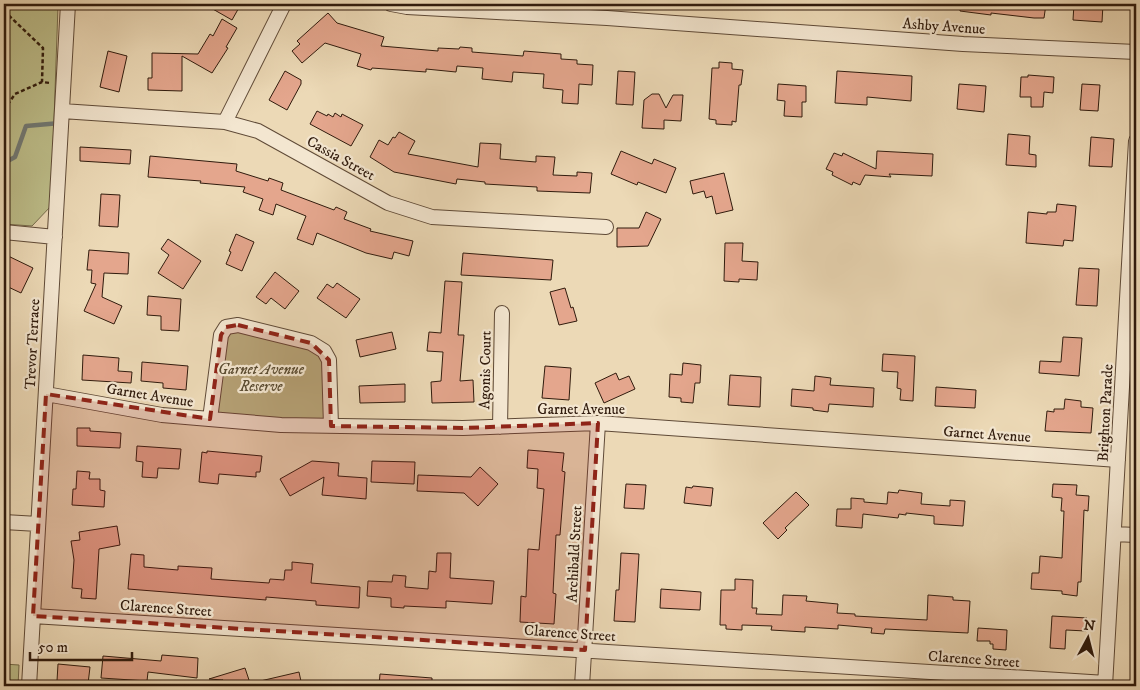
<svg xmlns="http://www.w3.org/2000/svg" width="1140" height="690" viewBox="0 0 1140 690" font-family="'IM FELL DW Pica',serif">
<rect width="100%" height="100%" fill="#ecd9b6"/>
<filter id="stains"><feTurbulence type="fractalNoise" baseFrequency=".004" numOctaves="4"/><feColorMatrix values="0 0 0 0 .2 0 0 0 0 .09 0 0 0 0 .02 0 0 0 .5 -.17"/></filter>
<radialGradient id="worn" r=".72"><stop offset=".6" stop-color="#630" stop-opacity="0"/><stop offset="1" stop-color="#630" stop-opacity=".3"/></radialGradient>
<path fill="#bdbe8a" stroke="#766c4c" d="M4,4L58,6L51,206L32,226L4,224Z
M238,329L308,347L321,355L326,363V422L213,415L225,338Z
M4,664L19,665L18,686H4Z"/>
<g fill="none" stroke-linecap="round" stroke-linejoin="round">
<path stroke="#717974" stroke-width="4.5" d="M4,163L15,157L26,126L60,123"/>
</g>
<path fill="#e4a68d" stroke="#301b0d" d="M204,4H241L232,20Z
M960,4H1046L1044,18H1034L991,13V15L960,11Z
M1074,4H1103L1102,22L1073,20Z
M328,13L337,23L384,37L381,46L438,51V48L459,49L460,47L472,48V52L523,56L524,51L561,54V59L577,60V64L593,65L592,85L579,84L578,104L562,103L563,90L543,88L544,74L513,72L512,82L482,79L483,68L457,66L456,72L426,69V72L372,68L371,70L357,66L361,54L325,43L302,63L292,51L300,44L297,41Z
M222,19L237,28L226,47L228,48L212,73L182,56V91L148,90V78H152V53L198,54L210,34L213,36Z
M108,51L127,56L119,92L100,87Z
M719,62L732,63V69L743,70L741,85H739L736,122L732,121V125L716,124V120L709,119L712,68H719Z
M285,71L301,80V84L287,110L269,100Z
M618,71L635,72L633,105L616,104Z
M837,71L912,76L911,101L867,97V105L835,103Z
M1028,75L1054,77L1053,93L1044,92L1043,107H1031V97H1020L1021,77H1028Z
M778,84L806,86V102H802V117L784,116L785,101L777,100Z
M959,84L986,86L984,112L957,109Z
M1082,84L1100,85L1098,111L1080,110Z
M652,94H659L666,108L673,95H683L681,121L664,120V129L642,128L644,100Z
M317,111L327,116L328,114L333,117L335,113L341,117L342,114L363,125L351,146L310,124Z
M399,132L415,141L408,154L478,167L480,143L501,144L500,159L536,162V156L555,157L553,175L577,176V172L592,173L590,193L537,191V187L485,184V182L457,179L456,184L394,172L370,157L379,140L388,145L393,137L395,138Z
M1008,134L1030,136L1029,154L1036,155V167L1006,165Z
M1091,137L1114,139L1112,167L1089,166Z
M80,147L131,150L130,164L80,161Z
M621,151L652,164L654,159L676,168L666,193L638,182L637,185L611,174Z
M877,151L933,154L932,176L889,174L891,177L865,175L860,185L853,182L852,185L832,175L833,172L826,169L834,153L842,156L843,153L876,169Z
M150,156L237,164L236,171L268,181L269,178L283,183L281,190L334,210L336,207L347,212L344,219L371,229L370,231L413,241L409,256L394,252L392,259L366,253L317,233L313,245L297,239L306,216L276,204L273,215L259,210L263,199L243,192L245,187L200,183L201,181L148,177Z
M724,173L733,210L716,214L712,196L706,198L704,191L693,194L690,181Z
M101,194L120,195L118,227L99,226Z
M1057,204L1076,206L1073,241L1064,240L1063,246L1026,243L1028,212L1047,214V212H1056Z
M646,212L661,219L648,246L617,247V228H639Z
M236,234L254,242L242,271L226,264L231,252L229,251Z
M168,239L201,261L183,289L158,273L169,255L161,249Z
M725,243H743L742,261L758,262L757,280L739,279V282L724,281Z
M89,250L129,253L128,274L104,273L102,297L122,306L114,324L84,311L96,284L91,283L92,270H87Z
M463,253L553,260L551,280L461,275Z
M4,254L33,268L21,293L4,285Z
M1079,268L1099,269L1097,306L1076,305Z
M275,272L299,291L285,309L271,298L266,304L256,297Z
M445,281L462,282L458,335H464L460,381L473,380L474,402L432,403L431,382L441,381L443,352L427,351L429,332L441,333Z
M337,283L360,299L346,318L317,298L327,284L333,288Z
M565,288L571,308L573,307L577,321L559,325L550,292Z
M148,296L181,299L179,331L161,330V316L147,315Z
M392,332L396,349L360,357L356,340Z
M1063,337L1082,338L1079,376L1039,373L1040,361L1061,362Z
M883,354L915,356L913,401L900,400L901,389L897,388L898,372L882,371Z
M83,355L119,358L118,371L132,372L131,383L82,380Z
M142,362L188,366L186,390L163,388V383L141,381Z
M683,363L701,365L700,383H695L693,403L681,402V398L669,397L670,374L682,375Z
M545,366L571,368L569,400L542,398Z
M616,373L619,380L629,376L635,389L604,403L595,383Z
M730,375L761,377L760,407L728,405Z
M815,376L831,378L830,385L874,388L873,407L829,404L828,412L813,410V408L791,406L792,389L814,391Z
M405,384V402L360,403L359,386Z
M936,387L976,390L975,408L935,406Z
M1065,399L1081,401V407L1093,408L1091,433L1045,431L1047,411L1054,412V409H1064Z
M77,428H90V431L121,433L120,448L77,446Z
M137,446L181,449L179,469L158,468L157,478L142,477L143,462L136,461Z
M528,450L564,453L562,471L565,472L560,535H556L553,593L556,594L554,624L520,622L521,596L526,597L528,549L539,550L544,489L537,488L538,469L527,468Z
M207,451L262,456L260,472H256V477L219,474L218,484L199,482L202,452L207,453Z
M312,461L339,463L338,476L367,478L366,499L322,495L324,477L290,496L280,479Z
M372,461L415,462L414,484L371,482Z
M480,467L498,484L478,506L464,493L417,491L418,475L471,477Z
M77,471L90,472L89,479H100V490L105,491L104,507L72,505L73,489H76Z
M626,484L646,485L644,509L624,508Z
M1053,484L1077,485L1076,495L1089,496L1088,511L1084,510L1081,582H1078L1077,596L1062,594V591L1031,589L1032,573H1039L1040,556L1062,558L1064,511H1061L1062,498L1052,497Z
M693,486L713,488L711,506L684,503L686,487L692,488Z
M899,490L922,493L921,504L950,506V500L965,501L963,526L934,524V516L906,513V515L899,514L898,518L863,514L862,528L836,526L837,509H851V498L864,499V502L887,504L888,492L898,493Z
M796,492L809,505L785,528L787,530L778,539L763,523Z
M117,526L120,545L99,549L96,599L81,598L82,589L72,588L74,560L71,541L80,540L79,532Z
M437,553H451L450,578L494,581L492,604L446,601V608L404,606V608L391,607V598L367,596L368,581L392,582L393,575L406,576L405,587L428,589L429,571L436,572Z
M621,553L639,554L635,622L614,621L616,590H619Z
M131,554L144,555V567L178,570V566L212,568L211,579L269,583L270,579L284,580L285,570H292V562L313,564L311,583L360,587L359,608L316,605V601L266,597V600L128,589Z
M735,579L753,580L752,608H757L756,614L782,615L783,595L807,596L806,601L838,604L837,613L855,614V616L927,620L928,595L953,597V600L970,601L968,633L885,629L884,634L871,633L872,628L838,625V629L805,627V632L771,630L772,626L742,625V630L726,629V625H720L721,590H735Z
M661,589L701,592L700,610L660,608Z
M1052,616L1087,618L1086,631L1066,630L1065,649L1050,648Z
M978,628L1007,630L1006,650L993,649V644H990V641H977Z
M162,655L198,658L197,678L148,672L147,681L101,678L103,656L161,661Z
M58,664L90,667L88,684L57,681Z
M245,668L251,686H213L212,684L223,680L209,679Z
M299,672L302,686H256V682Z
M380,674L432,678V686H379Z"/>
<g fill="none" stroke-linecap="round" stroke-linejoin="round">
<g stroke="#5f4a37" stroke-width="16">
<path id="minor" d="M391,4L407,7L607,18L963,44L1136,52
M62,111L225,122L258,131L388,203L432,217L606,227
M225,122L284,4
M4,232L55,237
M46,394L162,415L281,425L463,428L598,423L1118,460
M210,419L221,335L226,327L238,325L311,343L324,351L329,360L331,426
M500,427L502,313
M4,522L38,524
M1114,534L1136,535
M33,616L1106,683
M29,686L68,4
M582,686L598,423
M1105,686L1136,141"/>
</g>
<path stroke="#301b0d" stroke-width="2.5" stroke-dasharray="4 2.5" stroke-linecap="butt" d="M4,11L43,48L42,82
M4,110L15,94L42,82L50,83"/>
<use href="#minor" stroke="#f3e6d0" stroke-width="14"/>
</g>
<path fill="#8f2418" fill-opacity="0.2" stroke="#8f2418" stroke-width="4" stroke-dasharray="10 6" stroke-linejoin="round" d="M238,325L311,343L329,360L331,426L463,428L598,423L585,650L33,616L46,394L210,419L221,335L226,327Z"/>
<g text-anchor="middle" stroke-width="4.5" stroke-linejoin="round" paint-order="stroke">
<g font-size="15" fill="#301b0d" stroke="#f3e6d0">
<text transform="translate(944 26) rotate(4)" y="5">Ashby Avenue</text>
<text transform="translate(341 158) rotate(29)" y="5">Cassia Street</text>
<text transform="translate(32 344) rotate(-87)" y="5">Trevor Terrace</text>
<text transform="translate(485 370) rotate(-89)" y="5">Agonis Court</text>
<text transform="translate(150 395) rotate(9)" y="5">Garnet Avenue</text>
<text x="581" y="414">Garnet Avenue</text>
<text transform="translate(1105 413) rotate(-87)" y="5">Brighton Parade</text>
<text transform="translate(987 434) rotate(4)" y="5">Garnet Avenue</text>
<text transform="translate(574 554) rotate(-87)" y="5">Archibald Street</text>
<text transform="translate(166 608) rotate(4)" y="5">Clarence Street</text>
<text transform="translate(570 633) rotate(4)" y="5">Clarence Street</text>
<text transform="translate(974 659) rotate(4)" y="5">Clarence Street</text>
</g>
<g font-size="15" font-style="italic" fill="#5a4c32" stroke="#f3e6d0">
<text x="261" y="374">Garnet Avenue<tspan x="261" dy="17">Reserve</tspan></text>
</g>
</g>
<rect width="1140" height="690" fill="none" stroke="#ecd9b6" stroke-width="20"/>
<rect x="5" y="5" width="1130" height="680" fill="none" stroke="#301b0d" stroke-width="2.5"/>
<rect x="10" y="10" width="1120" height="670" fill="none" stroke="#301b0d"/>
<g transform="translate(1088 638) rotate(7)" stroke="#f3e6d0" stroke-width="4" paint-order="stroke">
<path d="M0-4L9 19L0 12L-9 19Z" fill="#301b0d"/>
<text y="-8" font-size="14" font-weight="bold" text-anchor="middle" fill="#301b0d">N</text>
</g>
<path d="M30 652v8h102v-8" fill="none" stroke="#301b0d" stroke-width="2.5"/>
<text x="38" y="652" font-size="15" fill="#301b0d" stroke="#f3e6d0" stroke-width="4" paint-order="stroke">50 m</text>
<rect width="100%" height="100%" filter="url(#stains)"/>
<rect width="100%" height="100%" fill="url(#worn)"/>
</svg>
